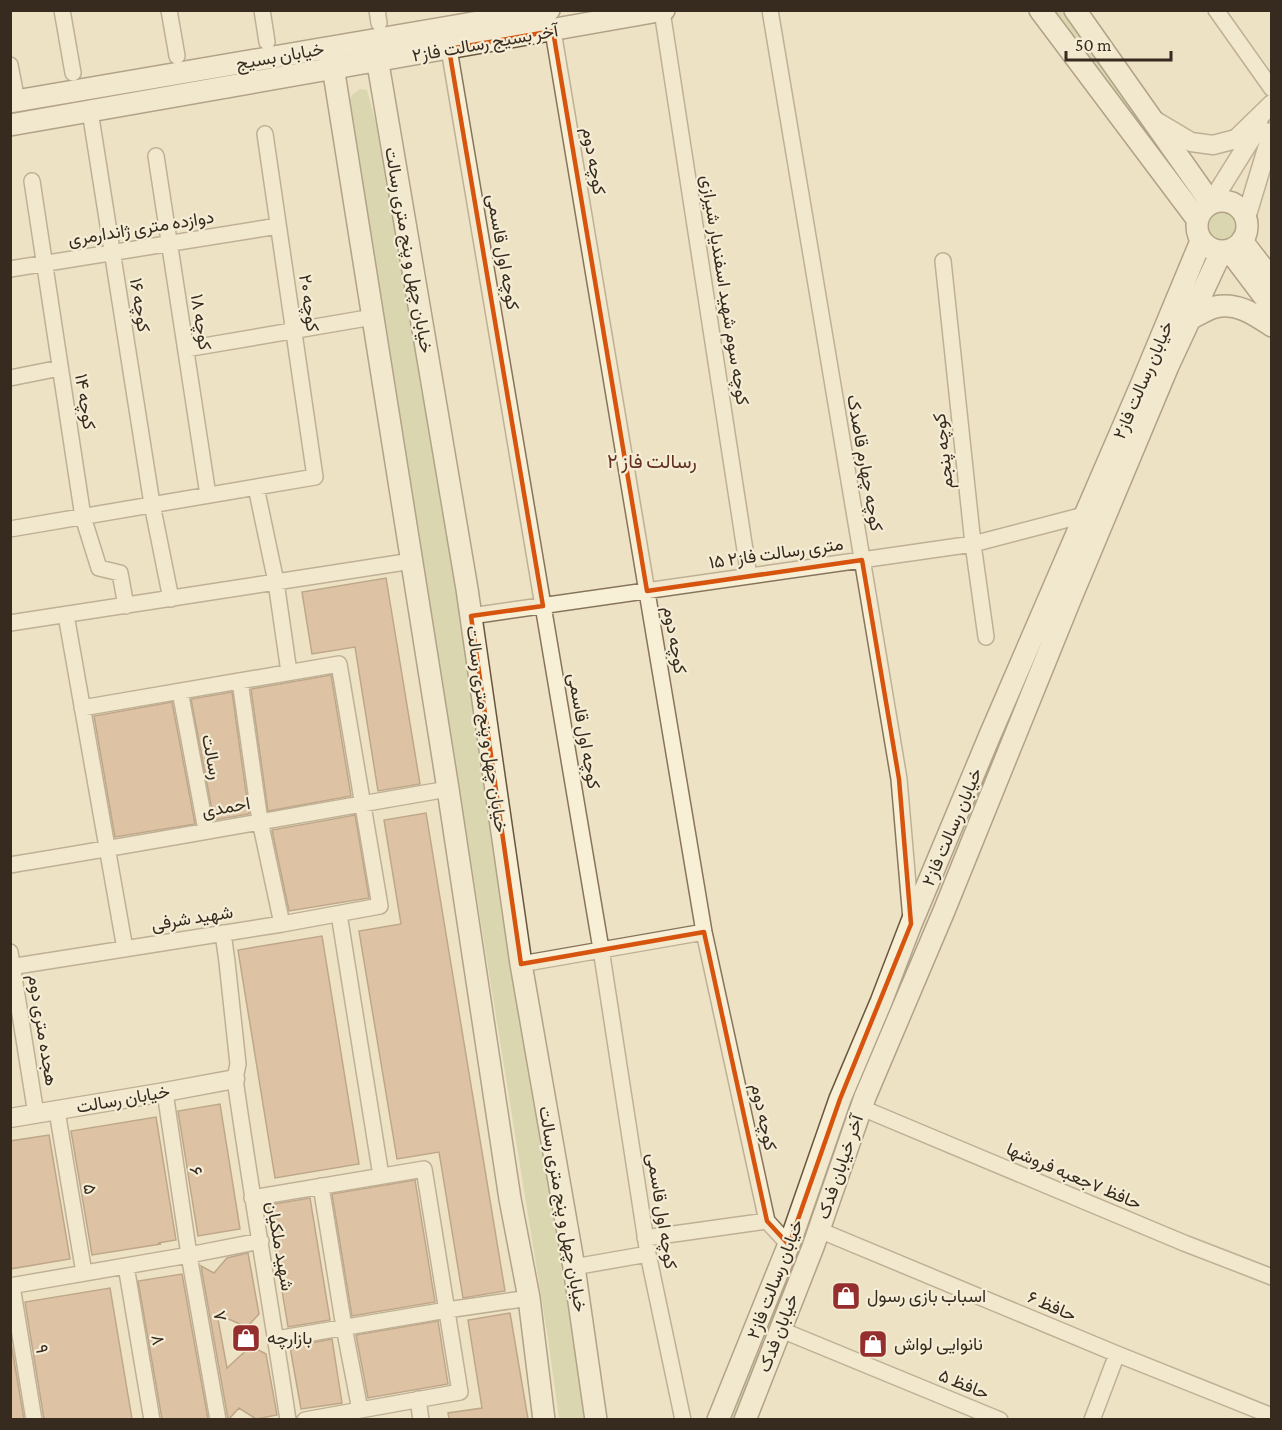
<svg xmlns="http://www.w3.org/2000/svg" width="1282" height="1430" viewBox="0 0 1282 1430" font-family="'Crimson Pro',Vazirmatn,serif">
<rect width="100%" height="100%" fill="#ede2c4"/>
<path fill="#c3cb98" d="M1050,11H1064L1177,167L1174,172Z
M360,89L367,90L382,145L482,734L586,1419H559L548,1339L350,111C349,99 349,96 360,89Z
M1220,204C1237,206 1246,217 1243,234L1220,249C1203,245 1191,224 1206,210C1210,208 1216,206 1220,204Z
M841,1133L844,1135L835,1163L770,1330L733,1419L726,1420L838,1135Z"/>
<path fill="#ca9e7b" stroke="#855f42" stroke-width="1.5" d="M386,578L420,784L378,791L355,647L312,654L302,592Z
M331,675L351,796L268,811L251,689Z
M232,692L249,814L214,820L191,699Z
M172,702L195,824L115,837L94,716Z
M426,813L505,1291L463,1298L439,1152L397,1159L359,931L401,924L384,820Z
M355,815L369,898L289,911L272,830Z
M322,936L359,1164L275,1178L238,950Z
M220,1104L240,1229L198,1236L178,1111Z
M156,1117L176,1240L158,1243L161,1244L92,1255L71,1131Z
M49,1135L70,1259L10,1269V1141Z
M415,1180L435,1302L352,1316L332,1194Z
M310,1198L330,1320L288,1327L268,1205Z
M248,1253L259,1314L247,1327L217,1314L227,1368L251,1346L266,1354L277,1415L256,1419L239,1408L229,1419H228L201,1266L214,1273L227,1258Z
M182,1274L208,1419H162L138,1281Z
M110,1288L132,1419H44L25,1302Z
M510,1313L528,1419H449L448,1413L482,1408L468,1320Z
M438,1321L448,1384L368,1398L356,1335Z
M10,1337L24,1419H10Z
M332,1339L342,1403L301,1409L290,1347Z"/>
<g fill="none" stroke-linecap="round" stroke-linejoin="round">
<g stroke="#87745b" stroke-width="18">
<path id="minor" d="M62,10L73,73
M169,10L177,56
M262,10L267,42
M377,10L379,23
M770,10L899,779L911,920
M1216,10L1272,89
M662,11L749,576
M553,31L704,932L767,1221L789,1245
M449,49L601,949L648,1254L683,1420
M10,65L17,101
M90,111L152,504L171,599
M156,156L208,495
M32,181L83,517L99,568L120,573L126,606
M943,261L973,544L986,637
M10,269L278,226
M186,349L373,317
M10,378L60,368
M256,487L276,582L289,672
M10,529L315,477L265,134
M66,615L125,949
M471,616L973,544L1084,515
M10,623L412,561
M240,681L260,821L282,924
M180,691L206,830
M10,865C157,841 302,814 448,789
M339,914L381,1176
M223,933L227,962L238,1064L235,1079C251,1193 271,1306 288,1420
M10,952L36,1114
M521,964L704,932
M10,967L282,924L380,906L339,664L82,708
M165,1092L189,1255L218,1420
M862,1108L1184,1243L1272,1277
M57,1111L84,1273
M321,1186L344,1327L360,1410
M252,1198L424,1169L460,1392L305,1420
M819,1230L1117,1354L1272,1416
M645,1238L767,1221
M126,1266L152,1420
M574,1267L648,1254
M10,1286L189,1255L261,1241
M12,1286L34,1420
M779,1329L1000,1420
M276,1339L447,1310L529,1298
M418,1399L421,1420
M1092,1420L1117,1354"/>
</g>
<g stroke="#87745b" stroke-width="21">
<path id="tertiary" d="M1154,120L1191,142L1213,145L1236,139L1272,104
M1211,203L1259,126
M1246,218L1272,132
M10,1118L165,1092L235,1079"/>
</g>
<g stroke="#69553e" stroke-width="24">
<path id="secondary" d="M1040,10L1197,219
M1075,10L1211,203
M374,40L467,589L521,964L574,1267L596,1420
M330,48L448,789L510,1199L529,1298L544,1420
M10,102L549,10
M10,125L664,10
M1197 226a25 25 0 1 1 50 0a25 25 0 1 1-50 0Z
M1243,239L1245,245L1272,280
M1229,250L1272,307
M1190,319C1198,315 1207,309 1215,307C1237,302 1254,314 1272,326
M718,1420L793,1234L840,1099L881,1002L911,924L990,735L1142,383L1201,241
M745,1420L813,1247L865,1097L944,911L1070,600L1168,366L1216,263L1223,251"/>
</g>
<use href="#minor" stroke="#f8efd7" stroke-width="15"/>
<use href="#tertiary" stroke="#f8efd7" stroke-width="18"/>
<use href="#secondary" stroke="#f8efd7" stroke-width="21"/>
</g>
<path d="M0 0H1282V1430H0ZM553,31L647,591L862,560L899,779L911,924L840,1099L789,1245L767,1221L704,932L521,964L471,616L543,606L449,49Z" fill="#ede2c4" fill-opacity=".55" fill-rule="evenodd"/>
<path fill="none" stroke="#d6540e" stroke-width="4.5" stroke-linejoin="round" d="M553,31L647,591L862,560L899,779L911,924L840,1099L789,1245L767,1221L704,932L521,964L471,616L543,606L449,49Z"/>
<defs>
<g id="shop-square" transform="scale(1.5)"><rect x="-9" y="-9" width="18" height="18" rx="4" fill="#942f2d" stroke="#f4ecd4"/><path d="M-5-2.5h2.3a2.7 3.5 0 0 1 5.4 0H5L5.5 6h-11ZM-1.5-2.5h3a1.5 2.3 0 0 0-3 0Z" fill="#fff"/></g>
</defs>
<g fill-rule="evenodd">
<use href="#shop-square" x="846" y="1296"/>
<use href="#shop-square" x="246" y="1338"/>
<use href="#shop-square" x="873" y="1344"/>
</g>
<g text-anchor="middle" stroke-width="4.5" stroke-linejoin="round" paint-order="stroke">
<g font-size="18" fill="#372b1f" stroke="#f4ecd4">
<text transform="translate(485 43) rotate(-10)" y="6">آخر بسیج رسالت فاز۲</text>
<text transform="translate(280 56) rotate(-10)" y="6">خیابان بسیج</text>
<text transform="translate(594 161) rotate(80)" y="6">کوچه دوم</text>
<text transform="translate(141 228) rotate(-9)" y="6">دوازده متری ژاندارمری</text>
<text transform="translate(409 250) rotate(80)" y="6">خیابان چهل و پنج متری رسالت</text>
<text transform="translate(503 252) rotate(80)" y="6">کوچه اول قاسمی</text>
<text transform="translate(725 290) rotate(81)" y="6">کوچه سوم شهید اسفندیار شیرازی</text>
<text transform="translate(309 303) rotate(82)" y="6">۲۰ کوچه</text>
<text transform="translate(140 305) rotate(81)" y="6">۱۶ کوچه</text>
<text transform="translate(201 322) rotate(81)" y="6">۱۸ کوچه</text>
<text transform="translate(1143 380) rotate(-67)" y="6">خیابان رسالت فاز۲</text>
<text transform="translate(85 400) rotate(81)" y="6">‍‍ ۱۴ کوچه</text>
<text transform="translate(943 451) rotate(-96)" y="6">کوچه پنجم</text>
<text transform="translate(865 463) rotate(80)" y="6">کوچه چهارم قاصدک</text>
<text transform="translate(776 553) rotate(-8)" y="6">۱۵ متری رسالت فاز۲</text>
<text transform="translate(675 640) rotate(80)" y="6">کوچه دوم</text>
<text transform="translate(487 729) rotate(82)" y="6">خیابان چهل و پنج متری رسالت</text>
<text transform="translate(584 731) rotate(80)" y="6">کوچه اول قاسمی</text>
<text transform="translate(212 757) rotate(79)" y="6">رسالت</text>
<text transform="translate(226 807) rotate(-10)" y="6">احمدی</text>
<text transform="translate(952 827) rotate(-67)" y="6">خیابان رسالت فاز۲</text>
<text transform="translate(192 918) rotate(-9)" y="6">شهید شرفی</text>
<text transform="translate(43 1030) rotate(81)" y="6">هجده متری دوم</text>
<text transform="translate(123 1099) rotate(-10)" y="6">خیابان رسالت</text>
<text transform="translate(764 1117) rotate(78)" y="6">کوچه دوم</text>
<text transform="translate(840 1167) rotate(-71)" y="6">آخر خیابان فدک</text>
<text transform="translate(196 1171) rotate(82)" y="6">۶</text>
<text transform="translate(1074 1176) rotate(23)" y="6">حافظ ۷جعبه فروشها</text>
<text transform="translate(90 1189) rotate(81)" y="6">۵</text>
<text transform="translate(563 1209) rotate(80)" y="6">خیابان چهل و پنج متری رسالت</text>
<text transform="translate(662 1211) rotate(81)" y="6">کوچه اول قاسمی</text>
<text transform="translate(280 1246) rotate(80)" y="6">شهید ملکیان</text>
<text transform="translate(775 1279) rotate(-69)" y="6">خیابان رسالت فاز۲</text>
<text transform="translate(1052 1306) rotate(23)" y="6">حافظ ۶</text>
<text transform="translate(220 1316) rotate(80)" y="6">۷</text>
<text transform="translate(778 1333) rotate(-69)" y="6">خیابان فدک</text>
<text transform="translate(158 1340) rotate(80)" y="6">۸</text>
<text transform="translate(42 1349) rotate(80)" y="6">۹</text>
<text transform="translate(964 1384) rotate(22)" y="6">حافظ ۵</text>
</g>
<g font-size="18" fill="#372b1f" stroke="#f4ecd4" text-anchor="start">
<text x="867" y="1302">اسباب بازی رسول</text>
<text x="267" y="1344">بازارچه</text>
<text x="894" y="1350">نانوایی لواش</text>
</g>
<g font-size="20" fill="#63301f" stroke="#f4ecd4">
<text x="652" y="468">رسالت فاز ۲</text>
</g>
</g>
<rect width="1282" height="1430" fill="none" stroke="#372b1f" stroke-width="24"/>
<path d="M1066 51v9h105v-9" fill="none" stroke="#372b1f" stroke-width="3"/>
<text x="1075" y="51" font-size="18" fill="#372b1f" stroke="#f4ecd4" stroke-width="4.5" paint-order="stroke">50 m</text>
</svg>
